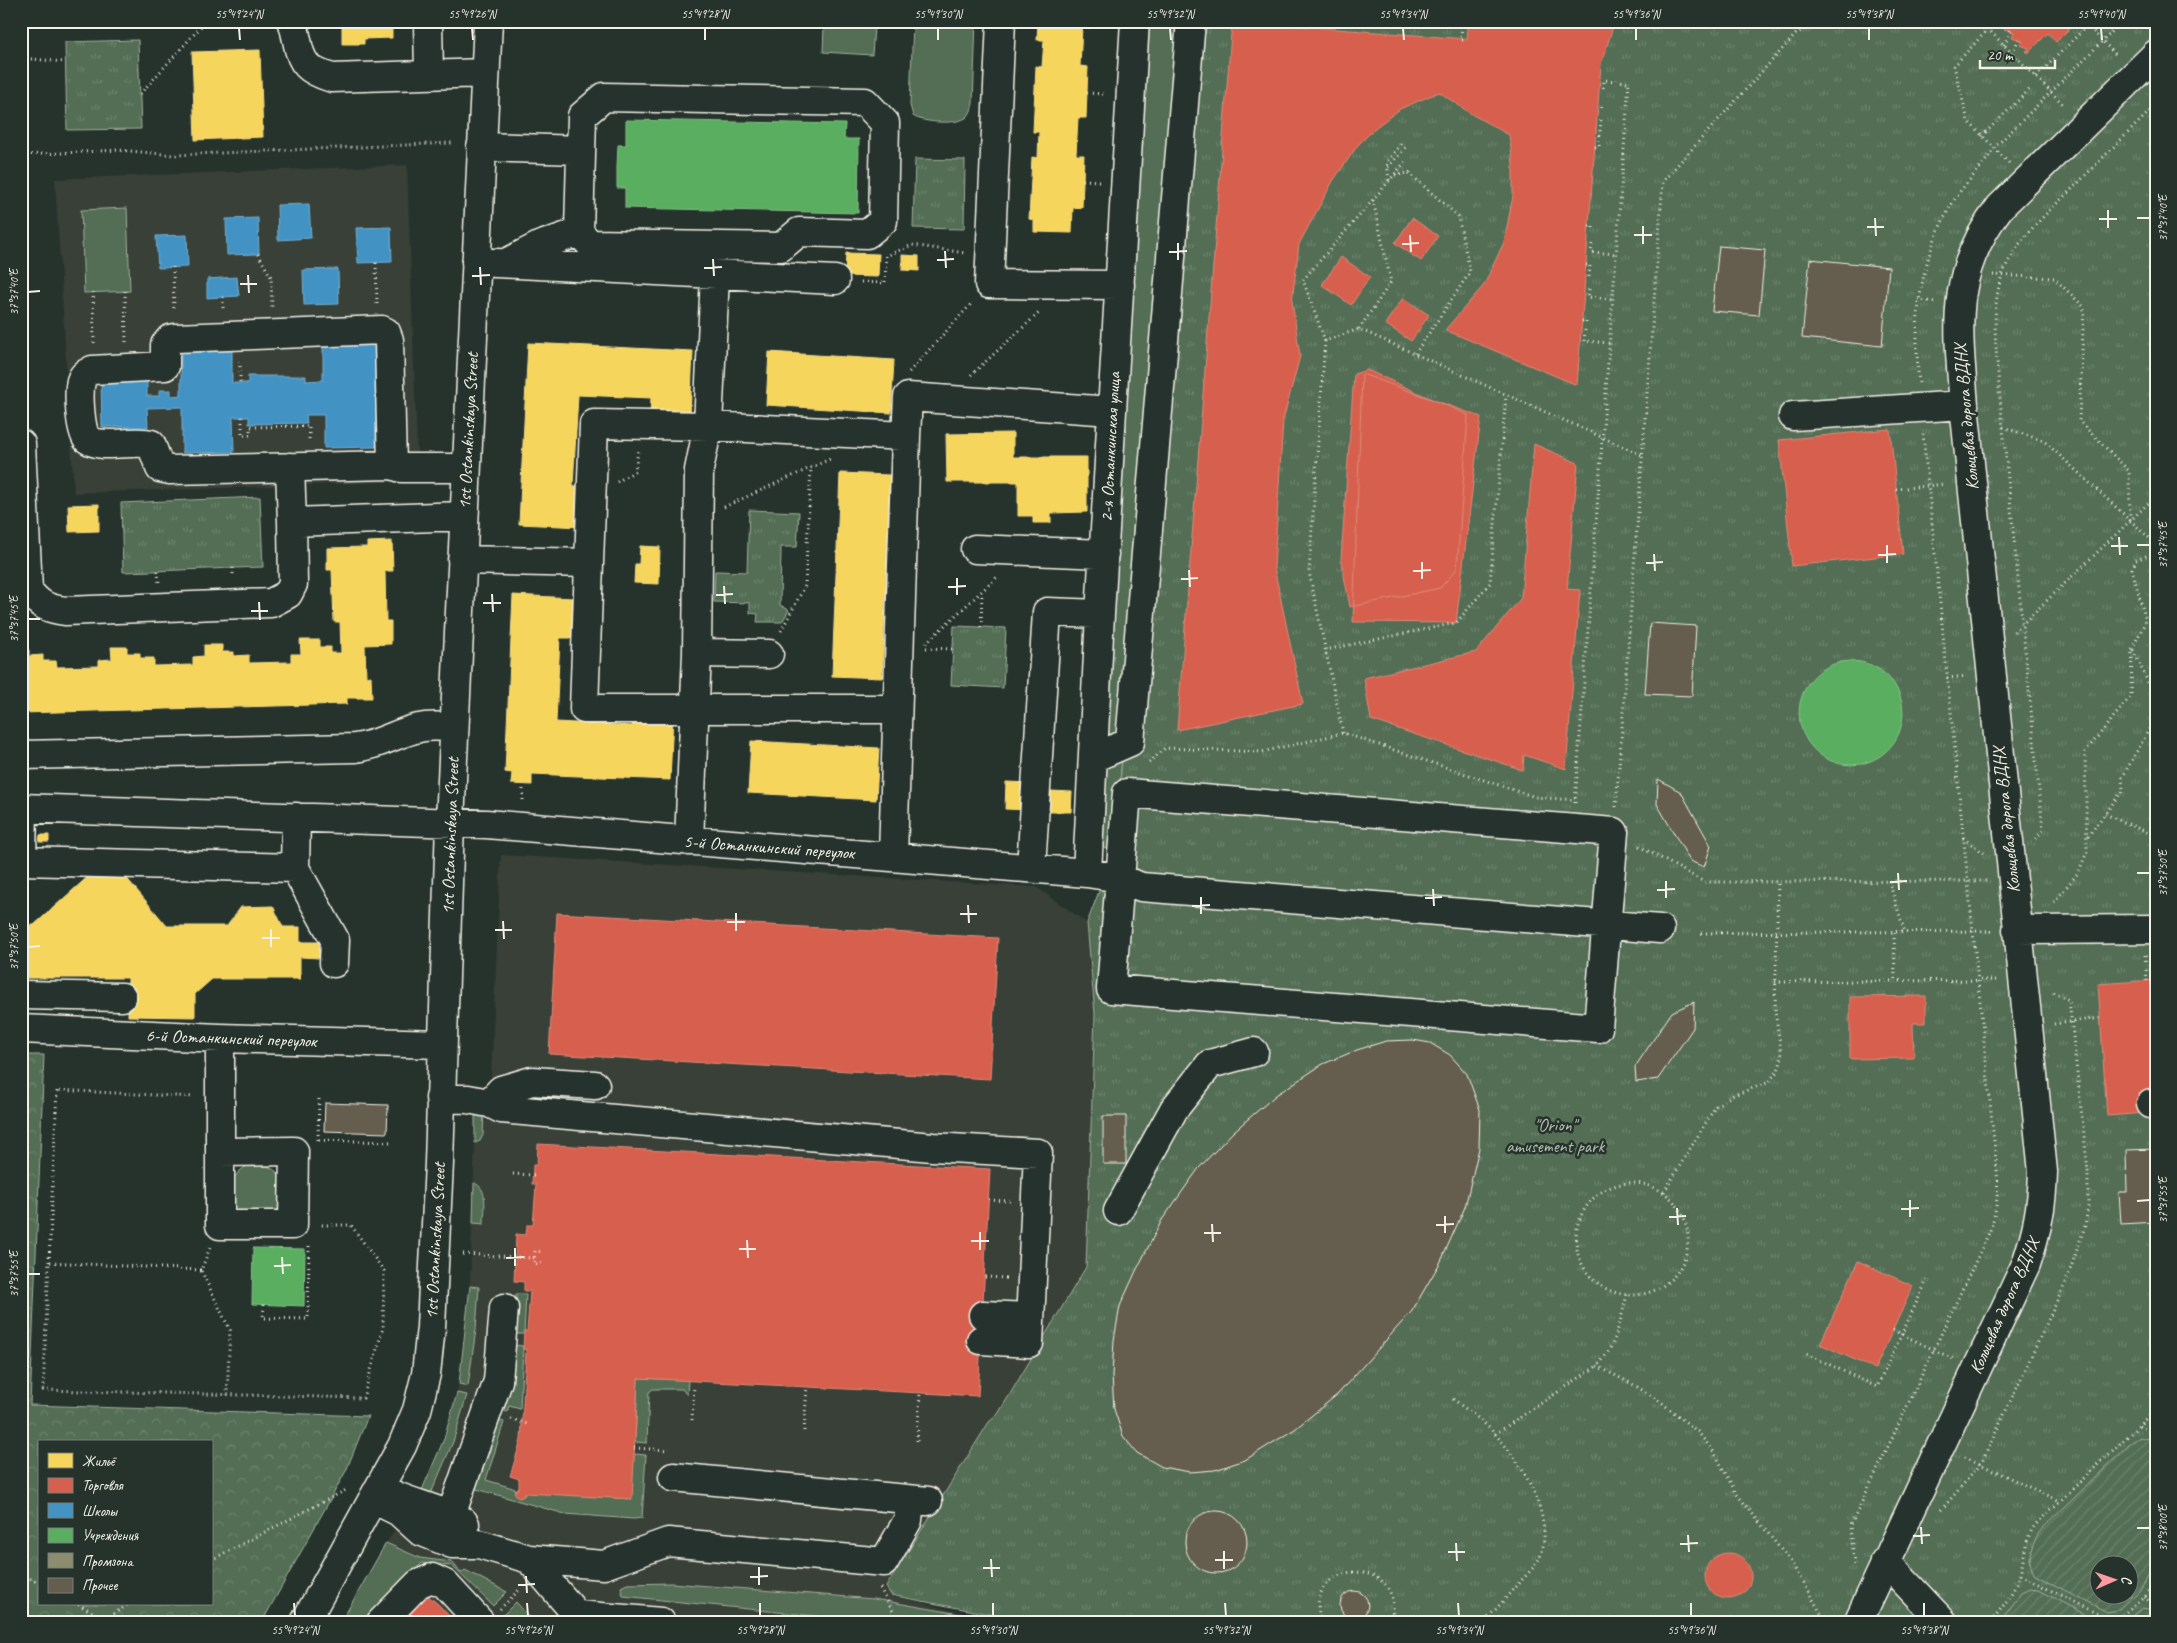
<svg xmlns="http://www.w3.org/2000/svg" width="2177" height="1643" viewBox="0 0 2177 1643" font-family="Caveat,sans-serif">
<defs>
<pattern id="forest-crowns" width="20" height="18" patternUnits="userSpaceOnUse" patternTransform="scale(1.25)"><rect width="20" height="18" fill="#526e55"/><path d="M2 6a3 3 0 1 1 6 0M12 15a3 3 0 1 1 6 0" fill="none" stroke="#6c836d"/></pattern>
<pattern id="park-tufts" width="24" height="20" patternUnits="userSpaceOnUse" patternTransform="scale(1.25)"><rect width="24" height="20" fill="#526e55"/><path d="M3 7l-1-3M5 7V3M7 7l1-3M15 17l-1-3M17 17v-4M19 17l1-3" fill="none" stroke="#6c836d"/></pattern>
<pattern id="garden-furrows" width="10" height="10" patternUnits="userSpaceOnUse" patternTransform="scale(1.25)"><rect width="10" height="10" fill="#526e55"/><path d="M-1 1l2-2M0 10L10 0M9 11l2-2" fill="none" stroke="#6c836d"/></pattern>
</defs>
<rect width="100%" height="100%" fill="#26332d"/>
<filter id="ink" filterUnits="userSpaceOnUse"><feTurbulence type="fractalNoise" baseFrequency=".02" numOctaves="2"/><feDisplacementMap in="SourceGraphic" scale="10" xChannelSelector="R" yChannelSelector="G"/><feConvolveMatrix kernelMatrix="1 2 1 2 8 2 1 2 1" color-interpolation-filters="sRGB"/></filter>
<g filter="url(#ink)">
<path fill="#394037" d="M407,165L418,481L74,493L55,179Z
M501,855L1036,887L1087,923L1095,1014L1086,1267L998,1414L989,1422L887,1587L891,1595L977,1617L1002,1619L1005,1622H341L386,1543L425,1485L444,1439L457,1393L464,1354L470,1286L475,1143L480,1141L483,1135L484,1121H490L511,1101L491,1076Z"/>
<path fill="#526e55" stroke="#a3b09e" d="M913,21H976L973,103C972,108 971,113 967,117C958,125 923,123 913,116L910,105Z
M1149,21H1179L1115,849H1105L1098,838Z
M824,26L874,28L872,55L823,52Z
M127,208L130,291L84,293L81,210Z
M475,1107L484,1114L483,1135L480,1141L475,1143Z
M251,1164C264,1164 271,1166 280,1175L281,1206L274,1214L243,1215C224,1197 227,1175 251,1164Z
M474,1183C489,1188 484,1210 484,1224L473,1223Z
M470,1286L479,1287L476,1329L468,1386L459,1384Z
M516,1294H526L524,1334H514Z
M513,1345L523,1346L520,1409L509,1406L507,1412L496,1408Z
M638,1378L688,1380L687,1395L682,1389H653L649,1392L647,1443L635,1442Z
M457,1393L467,1395L453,1442L433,1489L429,1494L419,1497L444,1439Z
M493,1419L504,1422L486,1480L516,1489L515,1492L518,1497L524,1496L525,1492L631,1499L634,1454L646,1455L642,1518L634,1519L565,1514L473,1488Z
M386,1543L420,1558L452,1562L461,1573L465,1570L507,1592L493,1606L452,1566L422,1563L367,1622H341Z
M671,1583L874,1599L977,1617L1002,1619L1005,1622H874L623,1596L621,1587L627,1584Z
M516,1602L534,1622H507L502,1616Z"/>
<path fill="url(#forest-crowns)" stroke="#a3b09e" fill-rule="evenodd" d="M21,1055H44L30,1405L368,1416L346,1471L262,1622H21ZM39,1442H211V1604H39Z"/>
<path fill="url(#park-tufts)" stroke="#a3b09e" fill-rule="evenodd" d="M1179,21H2156V1622H1030L891,1595L886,1587L989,1422L998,1414L1086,1267L1095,1014L1087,923L1115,849ZM2100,1566H2130V1596H2100Z
M138,40L141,129L67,130L65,42Z
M915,159L965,160L964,229L913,228Z
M260,497L263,567L123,572L121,503Z
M749,510L799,512L797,547H781L780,605L789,610L782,622H757L758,614L750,613V603L714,602L715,571L747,572Z
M954,626L1006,628L1003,688L951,685Z"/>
<path fill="url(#garden-furrows)" stroke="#a3b09e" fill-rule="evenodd" d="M2140,1437L2156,1441V1562L2138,1591L2119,1609L2105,1611L2035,1575C2025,1560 2032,1541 2042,1529L2132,1442ZM2100,1566H2130V1596H2100Z
M2030,1589L2039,1590L2099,1622H2000L2021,1593Z
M2143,1608L2148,1609L2156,1618V1622H2125Z"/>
<path fill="#f6d55c" stroke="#f5dd86" d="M342,21H392V38L364,39V44H342Z
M1038,21H1090V28L1082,27L1080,66L1088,67L1086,118H1078L1076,155H1084L1082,208H1073L1072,233L1034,232V220L1029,219L1032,157L1038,158L1039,132H1033L1036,66L1042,67L1044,40H1037Z
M260,50L263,137L195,140L192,52Z
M846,253L879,254L878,277L845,276Z
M902,255L919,256V271L902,270Z
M528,343L693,351L690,416L650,414L651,398L578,395L573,486H584L582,527L519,524Z
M769,352L894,360L891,413L766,405Z
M1013,433V457H1087V512L1051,513V523H1033V516H1018V482H947L946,434Z
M840,473L890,475L882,678L832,676Z
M99,504V531L69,532L68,505Z
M392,541L393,571H385L386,621H391V644L365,645L366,677L371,676L372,698H347V704L21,713V650H29V656L43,655V661H56L57,667L99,666V660L112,659L111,647H127V653H140V658H154V666L193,665V657L204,656V645H222V652H234V656L249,655V663L291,662V654H301L300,640H320V647H331V653H341L340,622H334L332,570H327V548L367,547V542Z
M640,546L660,547L659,584L634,583L635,564H639Z
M513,595L573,598L572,638H560L556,722L632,726L633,714L673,716L670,780L532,774V785L511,784L512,773L505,772Z
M751,741L879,748L876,800L748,793Z
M1006,782L1031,783L1030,810L1005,809Z
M1051,791L1072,792L1071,812H1050Z
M40,835H49V842H39Z
M91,874L124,875L167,926H227L241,907L273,906L283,927H300V942H319V958L300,957V979H212L195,994V1017L128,1016V978H21V925H34Z"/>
<path fill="#d6604d" stroke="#df8c7c" d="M739,21H790L789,29L739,28Z
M1232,21L1467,39L1469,21H1561L1614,24L1601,64L1577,385L1445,330L1484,285L1504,242L1513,196V163L1509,135L1473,115L1439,92L1400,109L1376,127L1358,145L1333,181L1299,244L1297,261L1292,301L1300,356L1283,420L1274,567L1303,704L1177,730Z
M2001,21H2071L2074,24L2056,42L2048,33L2028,53L2026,51L2029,48L2020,45L2023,41L2012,37L2014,32L2004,29L2006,24Z
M1412,218L1438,236L1421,261L1395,243Z
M1341,257L1370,277L1351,305L1322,285Z
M1403,298L1429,315L1411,341L1385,324Z
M1367,370L1468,415L1457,569L1440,588L1350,607L1341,560L1354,374Z
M1362,374L1481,417L1456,623L1353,622Z
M1890,429L1903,554L1792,566L1779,440Z
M1534,444L1578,463L1567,589L1580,590L1566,769L1524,755L1523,770L1371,720L1364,678L1476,652L1521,598Z
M557,913L998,938L990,1079L549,1054Z
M2156,980V1097L2146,1113L2107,1116L2098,984Z
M1926,996V1023H1913L1914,1058L1850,1059V997Z
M538,1144L990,1169L978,1396L638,1378L632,1499L525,1493L521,1498L518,1497L514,1492L519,1487V1479L510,1476L521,1440L526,1350L523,1349L524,1331H527L530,1291H524V1282L514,1281L515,1257L516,1234L526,1235L527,1225H533L536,1184H532L533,1165H537Z
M1858,1261L1913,1286L1875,1369L1820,1344Z
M1705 1576a23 23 0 1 1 46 0a23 23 0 1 1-46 0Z
M426,1594L438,1604L455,1622H398Z"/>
<path fill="#4393c3" stroke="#78afce" d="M309,204L311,238L278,240L277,205Z
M258,218L259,254L227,255L226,219Z
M391,227L392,262L358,263L356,228Z
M187,235L188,267L158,268L156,236Z
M338,269L339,304L304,305L303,270Z
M237,277L239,296L207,298V279Z
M375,341L376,447L324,448V415H306L307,423L249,424V417H233L234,452L182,453V407L147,408L148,427H102L101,381L147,380V396H159V390H171V396L181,395V348L232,347V383H248V376H306V381L323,380V342Z"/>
<path fill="#5aae61" stroke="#88c28a" d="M626,120L845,124L844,139H859L858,213L625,208V188H617V167L618,145H626Z
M1799 713a52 52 0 1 1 104 0a52 52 0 1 1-104 0Z
M253,1248L305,1249L304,1306L252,1304Z"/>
<path fill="#8c8c6e" stroke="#abaa93" d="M549,21H720V28Z"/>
<path fill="#655d4e" stroke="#f4f1e8" d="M1719,246L1765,250L1759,315L1712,311Z
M1810,259L1889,267L1882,346L1802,338Z
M1650,623L1696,626L1692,696L1645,694Z
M1658,779L1681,792L1711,846L1704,867L1690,861L1657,804Z
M1694,1002L1693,1028L1658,1079L1636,1082L1635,1067L1672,1012Z
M1413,1040L1430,1043L1450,1055L1467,1074L1480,1110L1479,1148L1465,1207L1441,1261L1412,1311L1338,1394L1295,1429L1245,1460L1215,1470L1190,1472L1162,1467L1137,1453L1123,1436L1114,1409L1112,1376L1114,1340L1120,1306L1136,1271L1162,1220L1199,1168L1233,1132L1276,1095L1323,1064L1357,1050L1386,1041Z
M325,1103L388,1105L387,1133L324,1131Z
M1103,1116H1126V1164H1103Z
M2156,1149V1222L2121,1224L2119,1192H2127L2126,1150Z
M1185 1542a31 31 0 1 1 62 0a31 31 0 1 1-62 0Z
M1340 1605a14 14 0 1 1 28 0a14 14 0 1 1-28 0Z"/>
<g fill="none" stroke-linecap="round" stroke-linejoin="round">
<g stroke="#f4f1e8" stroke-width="31">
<path id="minor" d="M291,21C295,27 295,33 297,40C301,65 309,71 332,78L485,73
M428,21L429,74
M1001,21L989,284L1120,285
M604,97L865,102L885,123L883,221L867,234L799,232L781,247L590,244L579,232L582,116Z
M481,147L581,150
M476,262L835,280
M506,263L539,246L579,232
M1793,416L1964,405
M906,436L908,397L1112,411
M21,444L28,590C39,605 48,609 66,611L271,603L288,594L293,584L292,522L464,516
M392,465L389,340L386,332L382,330L175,338L170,339L165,345V366L92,370C86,373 83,375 81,381C78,393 80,429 87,439C102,450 132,439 151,444L160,468L170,470L392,465L401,468H466
M290,467L292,522
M975,549L1104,554
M462,560L589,563L594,424L708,426L906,436L893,856
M589,563L584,709H897
M697,653L769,654
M21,755L355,748C381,745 395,733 419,728C430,725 443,727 454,727
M1093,758L1130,742L1191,21
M1127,793L1614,832L1598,1028L1111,989Z
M21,808L486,824L1087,873L1120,878L1141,887L1660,929
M23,808L22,861L295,868L296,817
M689,841L697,653L699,470L708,426L715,275
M295,868L335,940L334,963
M1031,868L1047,612L1100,614
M1087,873L1100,614L1135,21
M2017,930L2156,929
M21,995L122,997
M21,1029L220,1038L441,1044
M440,1098L468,1099L489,1103L501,1090L532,1081L595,1085
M489,1103L501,1109L933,1147L1038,1153L1029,1343L981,1340
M2151,1104H2156
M220,1152L294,1151L293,1225H220V1038
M1118,1211L1174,1109L1210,1064L1254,1052
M983,1315L1030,1317
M673,1477L928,1501
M383,1490C409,1503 437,1508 463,1521L465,1524
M373,1499L399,1512L420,1531L452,1544H479L529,1559L604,1565L668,1542L884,1562L908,1520L910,1500
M451,1515L498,1381L504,1308
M529,1559L577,1615L661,1622
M1885,1561L1943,1622
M305,1622L402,1446L417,1410L426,1374L431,1327L439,1163L450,822L488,21
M381,1622L418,1584L432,1578L445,1584L480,1622
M1858,1622L2026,1264C2037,1231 2042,1207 2043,1172L1964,405C1958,327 1949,273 2000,207L2156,54"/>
</g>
<path stroke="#f4f1e8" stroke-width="3" stroke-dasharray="1 4" stroke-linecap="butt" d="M1462,21L1461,40H1467
M1587,21V23
M1988,21V29
M2083,21L2115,54
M867,28L868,21
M2004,45L2011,30
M2012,53L2019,39
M21,58L65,62
M2036,77L2087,26
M1087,93L1104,94
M140,94L206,21
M1602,108V103
M1982,136L2031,88
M1595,147H1599L1601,119
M21,155L119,150L173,155L452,143
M2009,163L1968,121L1954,66L1988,29L2064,105
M1388,167L1407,146
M1409,173L1458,216L1470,272L1415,354
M1395,175L1409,173L1413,169
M1083,180L1100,181
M1389,180L1387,161L1403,142
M1589,226H1593V230
M1592,244L1591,252L1616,254
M258,254L271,277L272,307
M376,263L377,304
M1586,265H1590L1589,278
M173,267L174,312
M1993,275L2054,278L2084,307L2079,421L2129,471L2130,520
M861,282L885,283L886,256L912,245L965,253
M1589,289L1588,297L1613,299
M125,291L126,343
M93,292L94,344
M223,297V311
M1918,300L1935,302
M1582,321H1586V325
M1359,329L1391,282L1373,200L1405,162
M1585,330L1584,341L1609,343
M1325,341L1303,280L1373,200
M240,361V383
M909,372L972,303
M971,375L1040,312
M1919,383C1913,318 1919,260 1953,202C1964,183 1983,168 1994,148L2123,21
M242,417V435H250V427L309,426V441
M2003,427L2044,441L2156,544
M617,482L635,471L638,451
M1896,489L1945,484
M724,507L830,459
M233,568V578
M158,571L159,583
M981,627L982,592
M781,631L805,586L811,468
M2014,632L2156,496
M926,643L997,577
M926,648L953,649
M1325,650L1456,623L1490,583L1506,395
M2133,650L2156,699
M1947,678L1967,676
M1343,733L1309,572L1325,341L1359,329L1642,455
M1149,763L1165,748L1262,752L1343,733L1535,797L1575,800
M523,800V788
M1575,803L1629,82L1604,80L1603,90
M1616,807L1663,181L1796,34L1819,21
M2105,814L2156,836
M2088,836L2123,790L2122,778L2156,717
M1963,838L1984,853
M2036,839L2043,830L1999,388C1997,353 1991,316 2000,282C2011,242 2049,212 2077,184C2103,157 2130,131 2156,105
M1639,846L1704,882L1988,881
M1889,881L1905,933
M2054,902L2078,873L2087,852L2085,752L2131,696L2132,649L2146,621L2132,569L2136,560L2156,552
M1701,933L1993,931
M1894,933L1895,981
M2145,955L2147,981
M1775,982L1997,980
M2054,1024L2100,1018
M318,1140L319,1097
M319,1140L393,1142
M513,1174L536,1175
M1576 1239a56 56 0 1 1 112 0a56 56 0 1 1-112 0Z
M1664,1192L1716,1106L1731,1096L1767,1083L1777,1072L1780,1065L1782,1056L1775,1011L1778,882
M989,1200L1010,1201
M210,1248L201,1270L230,1330L227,1395
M463,1254L534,1258
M49,1262L57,1090L194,1097
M542,1264H534L535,1251L543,1252
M201,1270L49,1262L43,1390L363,1398L383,1328L384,1271L351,1225H319
M985,1277L1006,1278
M264,1305L263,1318L308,1319L309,1246
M1893,1330L1953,1359
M1807,1354L1877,1387L1927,1280
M1597,1366L1636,1386L1661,1402L1698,1432L1714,1452L1736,1493L1791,1562L1826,1622
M1453,1399C1467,1410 1482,1420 1494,1433C1521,1461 1556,1517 1540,1557C1536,1567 1523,1578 1516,1586C1505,1598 1495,1613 1481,1622
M511,1419L527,1424
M692,1420L694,1386
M2139,1426L2156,1435
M804,1431L807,1387
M1495,1434L1597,1366C1616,1347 1620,1321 1627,1295
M917,1441L920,1393
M634,1448L669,1450
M1965,1457L2059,1501
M1941,1510L1981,1464L2066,1282L2085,1226L2088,1207V1171L2069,1000L2050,991
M211,1560L348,1489
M1854,1564L1851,1525L1989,1233C1998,1209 1999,1186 1996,1161L1923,434
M21,1574L39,1583
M2020,1575L2114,1622
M880,1588L899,1622
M2144,1596L2156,1608
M78,1604L105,1619L116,1622
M500,1609L521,1588
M101,1622L129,1604
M1321,1622C1300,1557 1409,1554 1391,1622
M1991,1622C2002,1607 2015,1592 2020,1574C2025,1556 2024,1541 2035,1525L2156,1409
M2115,1622L2144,1596L2156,1575"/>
<use href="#minor" stroke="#26332d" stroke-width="28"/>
</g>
</g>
<path fill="none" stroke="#f4f1e8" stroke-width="2" d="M239,28L240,40M472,28L473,40M705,28V40M938,28V40M1170,28L1171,40M1403,28L1404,40M1636,28V40M1869,28V40M2101,28L2102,40M2108,210V228M1875,218L1876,236M2137,218H2150M2099,219H2117M1643,226V244M1867,227H1884M1410,235L1411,252M1634,235H1652M1178,243V260M1402,244L1419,243M945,251L946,268M1169,252L1187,251M713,259L714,276M937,260L954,259M480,267L481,285M704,268L722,267M248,275L249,293M472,276L490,275M240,284H257M28,292L40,291M2119,537L2120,555M1887,545V563M2137,545H2150M2111,546H2128M1654,554L1655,571M1878,555L1896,554M1422,562V579M1646,563L1663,562M1189,570L1190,587M1413,571L1431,570M957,578V595M1181,579L1198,578M724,586L725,604M948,587L966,586M492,594L493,612M716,595L733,594M259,602L260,620M483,603H501M251,611H268M28,619H40M1898,873L1899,890M2137,873H2150M1666,881V898M1890,882L1907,881M1433,889L1434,906M1657,890L1675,889M1201,897V914M1425,898L1442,897M968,905L969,923M1192,906L1210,905M736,913V931M960,914H977M503,921L504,939M727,922H745M271,929V947M495,930H512M262,938H280M28,947L40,946M1910,1200V1217M2137,1201L2150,1200M1677,1208L1678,1225M1901,1209L1919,1208M1445,1216V1233M1669,1217L1686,1216M1212,1224L1213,1242M1436,1225L1454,1224M980,1232V1250M1204,1233H1221M747,1240L748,1258M971,1241H989M515,1248V1266M739,1249H756M282,1257L283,1274M506,1258L524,1257M274,1266L291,1265M28,1274H40M1921,1527L1922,1544M2137,1528H2150M1688,1535L1689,1552M1913,1536L1930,1535M1456,1543L1457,1561M1680,1544L1698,1543M1224,1551V1569M1448,1552H1465M991,1559L992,1577M1215,1560H1233M759,1567V1585M983,1568H1000M526,1576L527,1593M750,1577L768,1576M518,1585L535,1584M294,1603L295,1616M527,1603L528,1616M760,1603V1616M993,1603V1616M1225,1603L1226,1616M1458,1603L1459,1616M1691,1603V1616M1924,1603V1616"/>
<g text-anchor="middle" stroke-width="5" stroke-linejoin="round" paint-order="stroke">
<g font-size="18" fill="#f4f1e8" stroke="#26332d">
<text transform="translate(1966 417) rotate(-95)" y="6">Кольцевая дорога ВДНХ</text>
<text transform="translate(468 431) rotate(-87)" y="6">1st Ostankinskaya Street</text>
<text transform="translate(1110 447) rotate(-87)" y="6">2-я Останкинская улица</text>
<text transform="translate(2006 820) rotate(-96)" y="6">Кольцевая дорога ВДНХ</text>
<text transform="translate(450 836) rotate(-88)" y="6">1st Ostankinskaya Street</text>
<text transform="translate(769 847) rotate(4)" y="6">5-й Останкинский переулок</text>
<text transform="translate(231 1038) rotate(2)" y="6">6-й Останкинский переулок</text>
<text transform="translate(435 1241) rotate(-87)" y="6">1st Ostankinskaya Street</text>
<text transform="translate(2004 1306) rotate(-66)" y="6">Кольцевая дорога ВДНХ</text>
</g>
<g font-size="18" fill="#b3bdad" stroke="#26332d">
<text x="1555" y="1131">"Orion"<tspan x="1555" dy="21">amusement park</tspan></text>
</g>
</g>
<rect width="2177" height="1643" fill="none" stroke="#26332d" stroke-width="55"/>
<rect x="38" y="1440" width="175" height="165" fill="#26332d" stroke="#787f78"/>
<rect x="48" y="1453" width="25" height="15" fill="#f6d55c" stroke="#787f78"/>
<text x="82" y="1466" font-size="15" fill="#f4f1e8">Жильё</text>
<rect x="48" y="1478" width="25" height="15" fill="#d6604d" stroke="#787f78"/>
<text x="82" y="1490" font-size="15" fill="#f4f1e8">Торговля</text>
<rect x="48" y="1503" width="25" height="15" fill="#4393c3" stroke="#787f78"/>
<text x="82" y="1516" font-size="15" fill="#f4f1e8">Школы</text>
<rect x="48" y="1528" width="25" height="15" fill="#5aae61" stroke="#787f78"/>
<text x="82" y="1540" font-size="15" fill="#f4f1e8">Учреждения</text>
<rect x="48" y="1553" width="25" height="15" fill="#8c8c6e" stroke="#787f78"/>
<text x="82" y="1566" font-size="15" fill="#f4f1e8">Промзона</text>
<rect x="48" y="1578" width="25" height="15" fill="#655d4e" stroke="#787f78"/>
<text x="82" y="1590" font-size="15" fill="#f4f1e8">Прочее</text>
<g transform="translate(2114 1580) rotate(88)"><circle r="24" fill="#26332d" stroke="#787f78"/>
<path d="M0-4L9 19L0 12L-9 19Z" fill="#ff9aa2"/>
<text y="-8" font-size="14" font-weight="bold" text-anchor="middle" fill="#f4f1e8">С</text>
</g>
<path d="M1980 60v8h75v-8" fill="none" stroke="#f4f1e8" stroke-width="2.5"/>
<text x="1987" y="60" font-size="15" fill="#f4f1e8" stroke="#26332d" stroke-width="4" paint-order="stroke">20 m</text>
<rect x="28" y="28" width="2122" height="1588" fill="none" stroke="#f4f1e8" stroke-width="2"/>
<g font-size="12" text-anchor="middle" fill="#f4f1e8">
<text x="239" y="18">55°49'24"N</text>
<text x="472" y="18">55°49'26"N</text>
<text x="705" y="18">55°49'28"N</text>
<text x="938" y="18">55°49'30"N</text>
<text x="1170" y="18">55°49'32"N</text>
<text x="1403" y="18">55°49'34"N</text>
<text x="1636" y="18">55°49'36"N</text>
<text x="1869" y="18">55°49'38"N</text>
<text x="2101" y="18">55°49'40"N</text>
<text transform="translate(2163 218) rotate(-90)" y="4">37°37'40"E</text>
<text transform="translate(14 292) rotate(-90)" y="4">37°37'40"E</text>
<text transform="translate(2163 545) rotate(-90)" y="4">37°37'45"E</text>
<text transform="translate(14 619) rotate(-90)" y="4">37°37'45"E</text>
<text transform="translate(2163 873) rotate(-90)" y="4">37°37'50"E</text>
<text transform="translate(14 947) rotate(-90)" y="4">37°37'50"E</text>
<text transform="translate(2163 1200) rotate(-90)" y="4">37°37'55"E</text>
<text transform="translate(14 1274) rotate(-90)" y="4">37°37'55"E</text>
<text transform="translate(2163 1528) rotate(-90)" y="4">37°38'00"E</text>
<text x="295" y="1634">55°49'24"N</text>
<text x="528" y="1634">55°49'26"N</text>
<text x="760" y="1634">55°49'28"N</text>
<text x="993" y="1634">55°49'30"N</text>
<text x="1226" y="1634">55°49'32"N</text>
<text x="1459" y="1634">55°49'34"N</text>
<text x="1691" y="1634">55°49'36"N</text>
<text x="1924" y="1634">55°49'38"N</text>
</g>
</svg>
